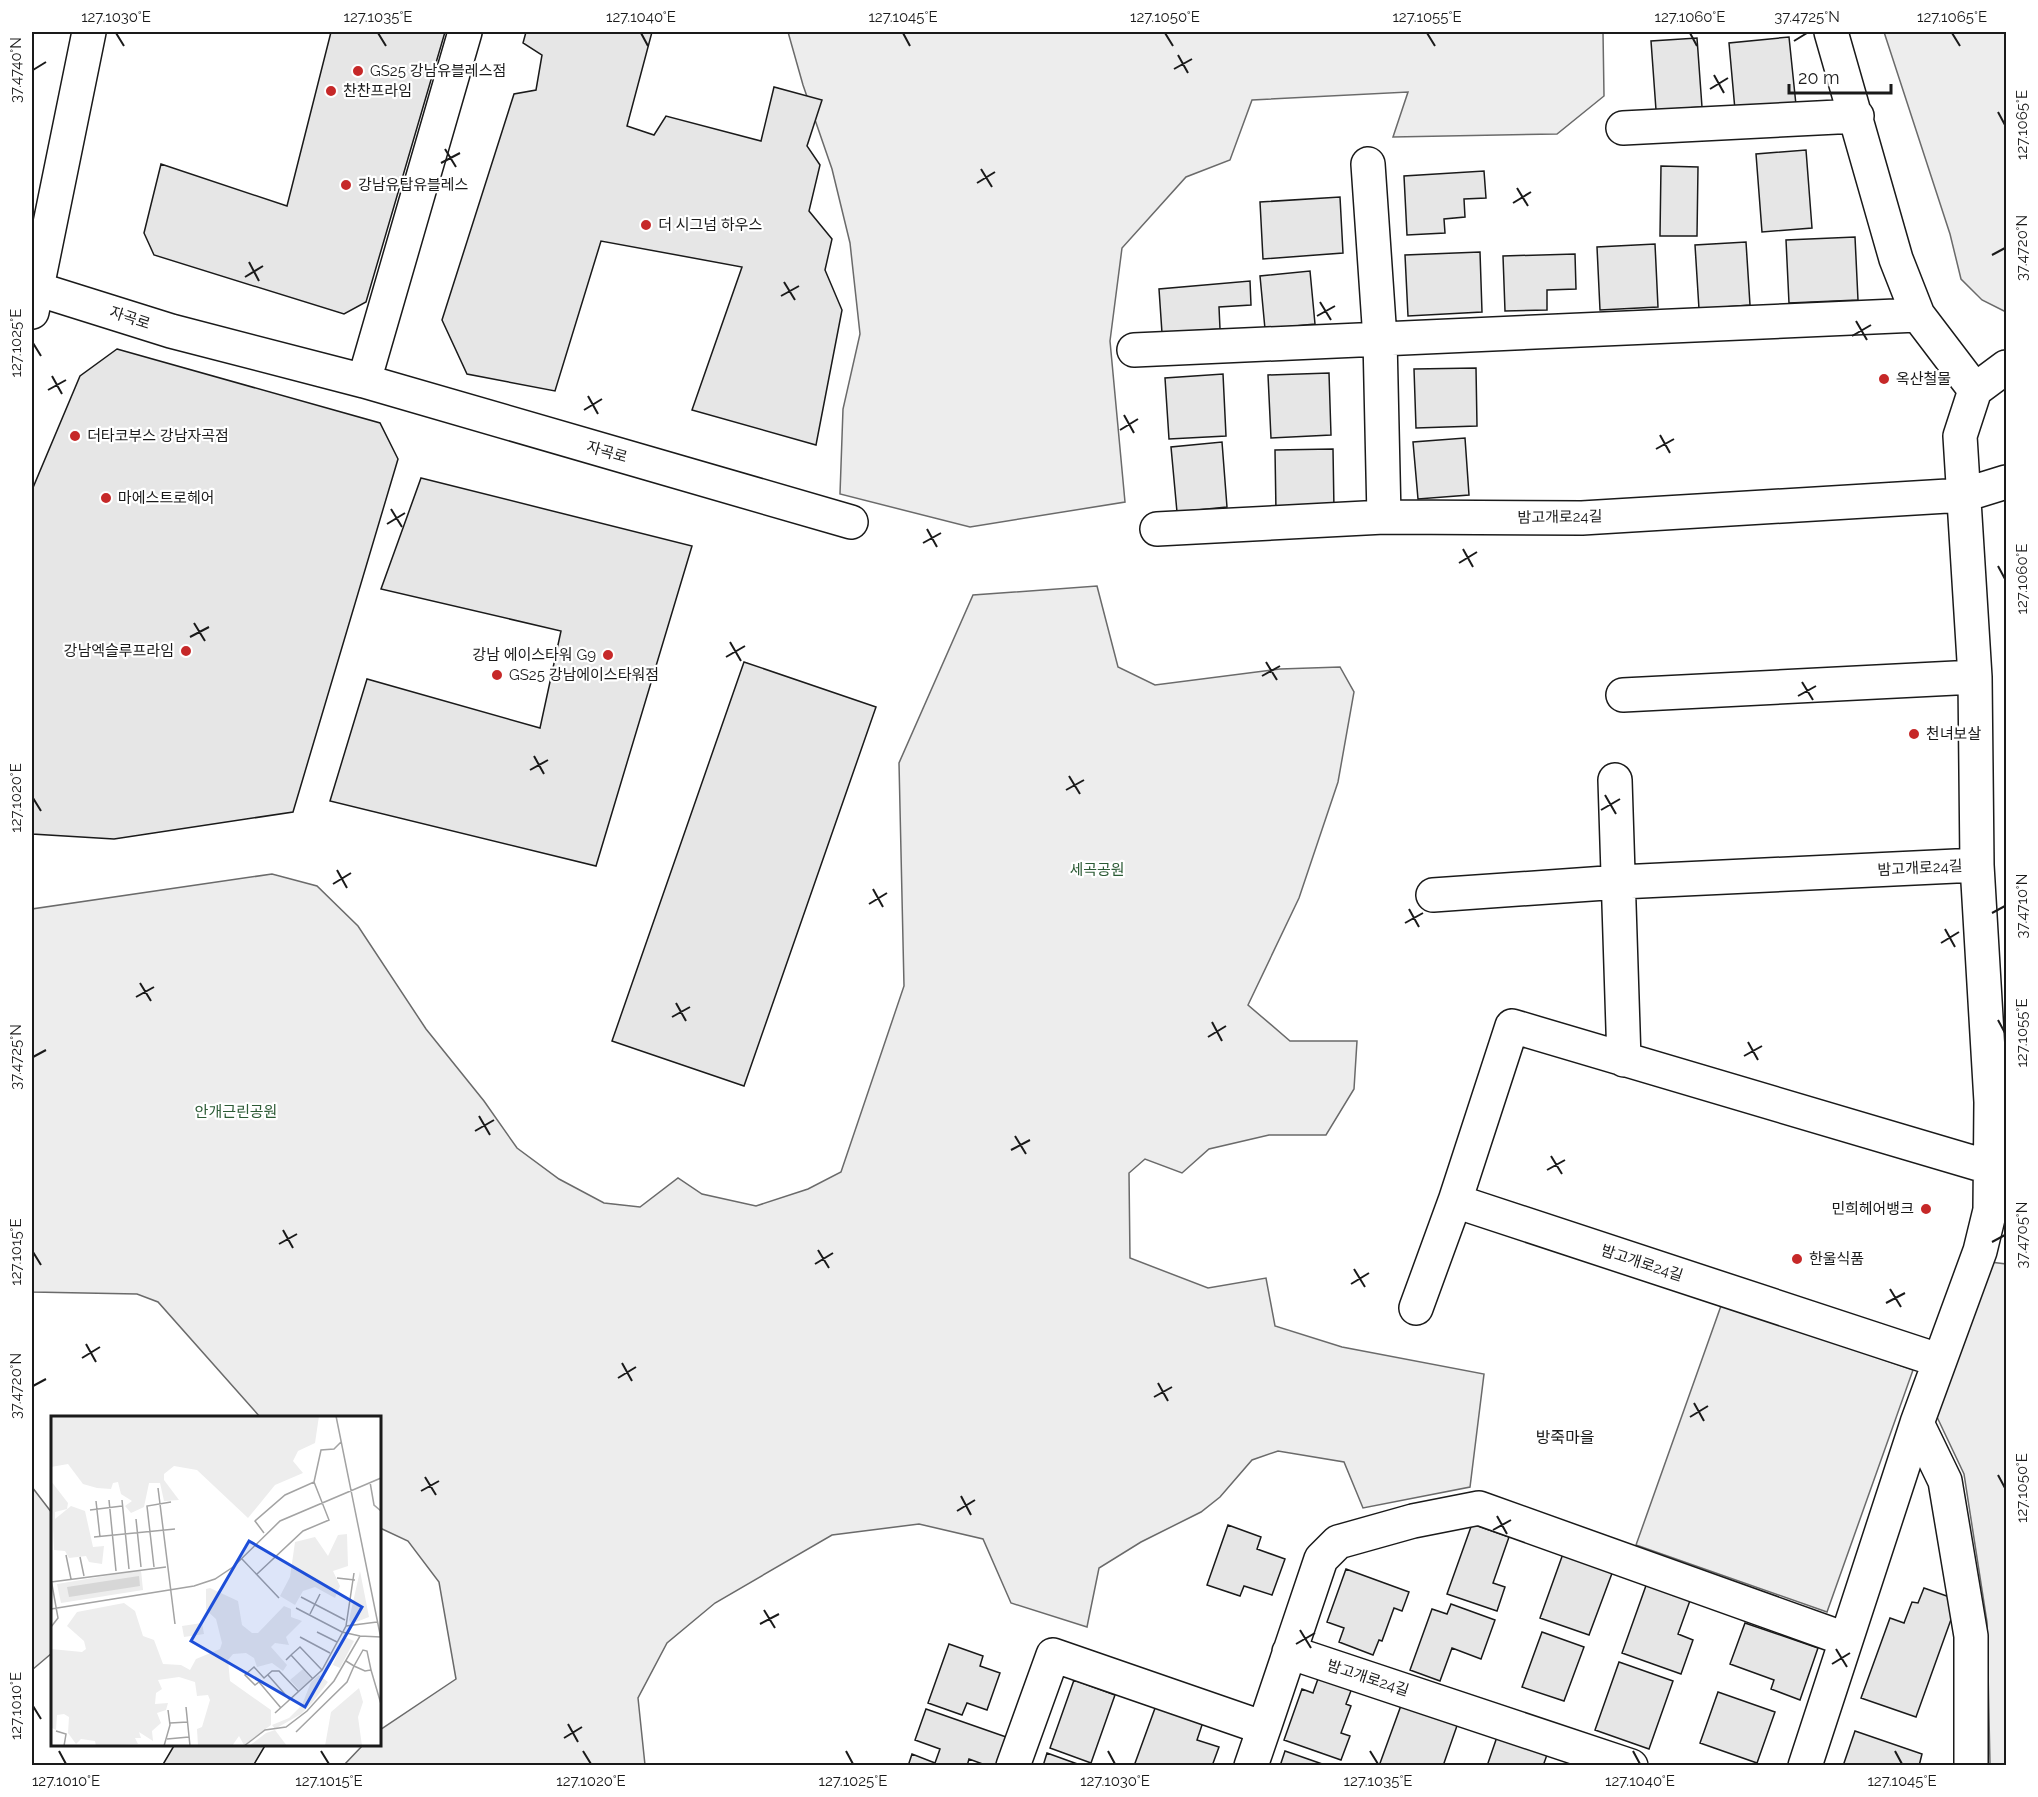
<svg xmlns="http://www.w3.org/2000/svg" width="2038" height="1797" viewBox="0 0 2038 1797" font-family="Raleway,'Noto Sans KR',sans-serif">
<rect width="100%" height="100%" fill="#fff"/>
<path fill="#ededed" stroke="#6a6a6a" stroke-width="1.5" d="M788,32H1603L1604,96L1557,134L1393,137L1408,92L1252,100L1230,160L1186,177L1122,248L1110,341L1125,502L970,527L840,494L843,409L860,334L850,243L832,169L803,85Z
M1884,32H2006V312L1982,300L1961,279L1950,234Z
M1097,586L1118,667L1155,685L1280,669L1340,667L1354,692L1338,782L1299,898L1248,1005L1290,1041H1357L1354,1089L1326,1135H1269L1209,1149L1182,1173L1145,1159L1129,1173L1130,1258L1208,1288L1266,1278L1275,1326L1342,1347L1484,1374L1470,1487L1363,1508L1344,1462L1278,1451L1252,1460L1220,1497L1201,1512L1141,1542L1099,1568L1087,1627L1011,1603L983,1539L919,1524L832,1535L715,1603L667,1643L638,1698L645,1765H344L363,1745L380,1744V1730L456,1679L439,1582L408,1541L380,1528V1418L260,1417L158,1302L137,1294L32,1292V909L272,874L317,886L358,926L426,1029L484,1101L517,1148L559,1179L604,1203L640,1207L678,1178L702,1194L756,1206L808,1189L841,1172L904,986L899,763L973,595Z
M1990,1262L2006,1264V1765H1990L1987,1622L1964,1474L1937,1417Z
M1722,1303L1913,1370L1827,1612L1636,1545Z
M32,1487L52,1513V1653L32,1670Z"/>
<path fill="#e6e6e6" stroke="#1a1a1a" stroke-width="1.5" d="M331,32H445L366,302L344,314L154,255L144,233L161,164L287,206Z
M526,32H652L627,126L654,135L666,116L761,141L774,87L822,100L807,146L820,165L809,211L832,239L825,270L842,310L816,445L692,410L742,267L601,241L555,391L467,374L442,320L514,94L536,90L542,55L523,43Z
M1789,37L1796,105L1735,110L1729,43Z
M1697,38L1702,107L1656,110L1651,41Z
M1806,150L1812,228L1762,232L1756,154Z
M1661,166L1698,167L1697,236H1660Z
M1484,171L1486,198L1464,199L1465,217L1444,219L1445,233L1407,235L1404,176Z
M1340,197L1343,253L1263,259L1260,202Z
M1855,237L1858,300L1789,303L1786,240Z
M1746,242L1750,305L1699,309L1695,245Z
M1655,244L1658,307L1600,310L1597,247Z
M1480,252L1482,312L1408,316L1405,255Z
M1575,254L1576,289L1547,290V310L1505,311L1503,256Z
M1310,271L1315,324L1265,329L1260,276Z
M1250,281L1251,305L1219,307L1220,329L1162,333L1159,289Z
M117,349L380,423L398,459L293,812L114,839L32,834V490L80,376Z
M1476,368L1477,426L1416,428L1414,369Z
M1329,373L1331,435L1271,438L1268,375Z
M1223,374L1226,436L1169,439L1165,378Z
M1465,438L1469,495L1418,499L1413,442Z
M1222,442L1227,507L1177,512L1171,447Z
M1333,449L1334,510L1276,512L1275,450Z
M421,478L692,546L596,866L330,801L367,679L540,728L561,631L381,589Z
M744,662L876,707L744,1086L612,1041Z
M1472,1524L1509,1537L1493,1583L1505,1587L1497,1611L1447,1594Z
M1228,1525L1261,1537L1257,1549L1285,1559L1272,1595L1244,1586L1240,1596L1207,1585Z
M1564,1551L1614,1568L1589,1635L1540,1618Z
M1346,1569L1409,1592L1402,1611L1394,1608L1382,1641L1379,1640L1373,1655L1339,1642L1344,1628L1327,1622Z
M1648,1580L1692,1595L1678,1634L1693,1640L1681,1674L1622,1653Z
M1924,1588L1958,1600L1916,1717L1861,1698L1890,1618L1904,1623L1912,1602L1918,1603Z
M1451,1604L1495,1620L1481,1659L1452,1648L1440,1681L1410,1670L1432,1609L1447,1614Z
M1745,1623L1818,1648L1800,1700L1771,1689L1774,1680L1730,1664Z
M1542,1632L1584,1647L1564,1701L1522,1687Z
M949,1644L983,1656L980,1666L1000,1673L987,1710L967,1703L962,1715L928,1703Z
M1619,1662L1673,1681L1649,1749L1595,1730Z
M1319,1676L1352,1688L1346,1704L1351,1706L1341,1733L1350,1736L1341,1760L1284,1740L1302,1689L1313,1693Z
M1074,1680L1115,1695L1091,1763L1050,1748Z
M1718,1692L1775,1712L1757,1763L1700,1743Z
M1158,1700L1205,1716L1197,1740L1219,1747L1212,1766H1134Z
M1403,1700L1459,1720L1443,1766H1379Z
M926,1709L1009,1738L999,1766H988L969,1759L967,1766H908L912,1754L935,1763L940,1749L915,1740Z
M1855,1731L1922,1754L1919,1766H1843Z
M1498,1734L1548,1752L1543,1766H1487Z
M175,1744H266L253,1766H162Z
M1285,1751L1328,1766H1280Z
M1047,1753L1083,1766H1043Z"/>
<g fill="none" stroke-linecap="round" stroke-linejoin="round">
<g stroke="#1a1a1a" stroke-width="36">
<path id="minor" d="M1831,32L1896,259L1918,315L1975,390
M1623,128L1857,116
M1368,164L1380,339L1384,517
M37,289L171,331L364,381L851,522
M1134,350L1918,315
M364,381L465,32
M1157,529L1384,517L1582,518L1964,495L2006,482
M1623,695L1975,677
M1615,780L1624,1060
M1433,895L1620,882L1977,865
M1455,1201L1512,1026L1992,1168
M1416,1308L1455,1201L1938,1360
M1917,1423L1945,1481L1971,1636V1766
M1289,1652L1631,1766
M1013,1766L1053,1655L1264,1728L1321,1559L1338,1542L1413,1521L1479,1508L1845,1639
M1251,1766L1264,1728
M1805,1766L1917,1423L1980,1251L1990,1210L1991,1102L1977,865L1975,677L1960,436L1975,390L2006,367"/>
</g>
<g stroke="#1a1a1a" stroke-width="36">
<path id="major" d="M32,312L89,32"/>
</g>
<use href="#minor" stroke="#fff" stroke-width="33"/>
<use href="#major" stroke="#fff" stroke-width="33"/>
</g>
<path fill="none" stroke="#1a1a1a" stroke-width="2" d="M116,33L124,46M378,33L386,46M641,33L648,46M903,33L910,46M1165,33L1173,46M1427,33L1435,46M1690,33L1697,46M1952,33L1960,46M1794,41L1807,33M1178,55L1188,73M1174,69L1192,59M33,70L46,62M1714,75L1724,93M1710,89L1728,78M1998,112L2005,125M445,149L456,167M441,163L460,153M981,169L992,187M977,183L995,172M1517,188L1528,206M1513,203L1531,192M1992,255L2005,248M249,262L259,281M245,277L263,266M784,282L795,300M781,296L799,286M1320,302L1331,320M1317,316L1335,306M1856,321L1867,340M1852,336L1871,325M33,343L41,356M52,376L62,394M48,390L66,380M588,396L598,414M584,410L602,399M1124,415L1134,433M1120,430L1138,419M1660,435L1670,453M1656,449L1674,439M391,509L402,527M387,524L405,513M927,529L937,547M923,543L941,533M1463,549L1473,567M1459,563L1477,552M1998,566L2005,579M194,623L205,641M190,637L209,627M730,642L741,661M726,657L745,646M1266,662L1277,680M1262,676L1280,666M1802,682L1813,700M1798,696L1816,686M534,756L544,774M530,770L548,760M1069,776L1080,794M1066,790L1084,780M1605,795L1616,814M33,798L41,811M1601,810L1620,799M337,870L347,888M333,884L351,873M873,889L883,907M869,904L887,893M1409,909L1419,927M1992,913L2005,906M1405,923L1423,913M1945,929L1955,947M1941,943L1959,932M140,983L151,1001M136,997L154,987M676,1003L686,1021M672,1017L690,1007M1998,1020L2005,1033M1212,1022L1222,1041M1208,1037L1226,1026M1748,1042L1758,1060M1744,1056L1762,1046M33,1057L46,1050M479,1116L490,1135M475,1131L494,1120M1015,1136L1026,1154M1011,1150L1030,1140M1551,1156L1562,1174M1547,1170L1565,1160M283,1230L293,1248M1992,1242L2005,1235M279,1244L297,1234M818,1250L829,1268M33,1252L41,1265M815,1264L833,1253M1354,1269L1365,1287M1351,1284L1369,1273M1890,1289L1901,1307M1886,1303L1905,1293M86,1344L96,1362M82,1358L100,1347M622,1363L632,1381M618,1378L636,1367M1158,1383L1168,1401M33,1386L46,1379M1154,1397L1172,1387M1694,1403L1704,1421M1690,1417L1708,1406M1998,1475L2005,1488M425,1477L436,1495M421,1491L439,1481M961,1496L971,1515M957,1511L975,1500M1497,1516L1507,1534M1493,1530L1511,1520M764,1610L775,1628M760,1624L779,1614M1300,1630L1311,1648M1296,1644L1315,1633M1836,1649L1847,1667M1832,1664L1850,1653M33,1706L41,1719M568,1724L578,1742M564,1738L582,1727M59,1751L66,1764M321,1751L329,1764M583,1751L591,1764M846,1751L853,1764M1108,1751L1115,1764M1370,1751L1378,1764M1633,1751L1640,1764M1895,1751L1902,1764"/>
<g fill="#c62828" stroke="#fff" stroke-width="2">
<circle cx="358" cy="71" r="6"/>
<circle cx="331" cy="91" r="6"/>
<circle cx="346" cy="185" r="6"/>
<circle cx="646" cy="225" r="6"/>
<circle cx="1884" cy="379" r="6"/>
<circle cx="75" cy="436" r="6"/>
<circle cx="106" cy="498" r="6"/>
<circle cx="186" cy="651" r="6"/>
<circle cx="608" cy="655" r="6"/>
<circle cx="497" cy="675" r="6"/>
<circle cx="1914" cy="734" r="6"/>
<circle cx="1926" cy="1209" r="6"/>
<circle cx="1797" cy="1259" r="6"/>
</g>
<g text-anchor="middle" stroke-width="4.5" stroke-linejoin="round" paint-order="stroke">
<g font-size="15" fill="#1a1a1a" stroke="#fff" text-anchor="start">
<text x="370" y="76">GS25 강남유블레스점</text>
<text x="343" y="96">찬찬프라임</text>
<text x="358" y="190">강남유탑유블레스</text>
<text x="658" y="230">더 시그넘 하우스</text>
<text x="1896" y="384">옥산철물</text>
<text x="87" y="441">더타코부스 강남자곡점</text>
<text x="118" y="503">마에스트로헤어</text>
<text x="174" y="656" text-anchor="end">강남엑슬루프라임</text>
<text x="596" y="660" text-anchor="end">강남 에이스타워 G9</text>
<text x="509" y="680">GS25 강남에이스타워점</text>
<text x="1926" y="739">천녀보살</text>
<text x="1914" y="1214" text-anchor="end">민희헤어뱅크</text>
<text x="1809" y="1264">한울식품</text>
</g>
<g font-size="15" fill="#1a1a1a" stroke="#fff">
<text transform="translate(130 318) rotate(18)" y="5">자곡로</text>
<text transform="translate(607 452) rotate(16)" y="5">자곡로</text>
<text transform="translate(1560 517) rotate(-1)" y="5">밤고개로24길</text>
<text transform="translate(1920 868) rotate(-3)" y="5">밤고개로24길</text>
<text transform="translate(1642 1263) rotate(18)" y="5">밤고개로24길</text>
<text transform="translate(1368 1678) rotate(18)" y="5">밤고개로24길</text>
</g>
<g font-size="15" fill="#2b5a34" stroke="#fff">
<text x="1097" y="875">세곡공원</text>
<text x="236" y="1117">안개근린공원</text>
</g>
<g font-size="16" fill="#1a1a1a" stroke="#fff">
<text x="1565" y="1443">방죽마을</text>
</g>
</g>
<g transform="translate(51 1416)">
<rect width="330" height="330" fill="#fff"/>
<path d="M0,0H268L264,27L247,35L242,45L252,57L224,69L197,102L146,54L123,50L113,58V64L128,84L113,85L109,67H98L93,91L80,97L74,90L81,85L70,78L67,66L62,67L60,73L46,72L32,68L17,48L0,51ZM0,65L17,87L16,93L4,96V103L20,90L34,95L42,131L53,130L51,148L38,146L35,140L18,142L14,135L3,134ZM296,118L297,150L282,155L289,170L284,182L264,171L252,175L244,189L229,180L239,161L244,126L264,121L277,140L287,119ZM90,154L92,174L10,187L6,168ZM309,155L318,201L300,208L298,204ZM159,172L187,185L191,209L201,217H207L233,190L240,193V201L251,205L235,221L238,229L224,227L220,231L236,249L232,255L221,247L206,251L203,242L195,237L182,238L177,244L179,265L220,294V309L193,329L188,320L181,330H147L146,313L151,311L159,284L157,279L146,280L144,266L128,261L107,264L111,273L105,277L104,288L117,287L115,294L106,297L110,307L101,315L102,325L88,316L90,322H84L87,328L45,330L44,325L30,323L25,328L17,317L18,301L13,298L6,299L5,314L1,312L0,233L31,236L35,233L33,225L16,210L26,196L73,187L84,195L92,220L103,224L112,248L130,249L139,254L145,243L169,233L171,227L165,203L155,194V173ZM151,207L153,218L133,221L131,210ZM294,221L303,225L289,252L282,249L279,255ZM252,253L260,263L248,274L239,264ZM268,259L277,266L261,287L250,298L224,313L221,309L238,302L251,289L260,266ZM308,272L312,286L307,301L311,330H274L280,296ZM224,314L236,330H198L215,317Z" fill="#ededed"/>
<path d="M88,160L89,170L18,181L16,171Z" fill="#d7d7d7"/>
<path fill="none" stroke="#a3a3a3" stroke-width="1.5" d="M285,0L330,223M263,66L270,34L283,33L290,26M319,66L323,89L330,95M107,72L124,208M58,84L65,155M71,84L78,153M45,85L49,121M39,94L71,90M85,103L90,151M43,121L124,113M15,139L20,163M29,141L33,160M191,143L228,182M103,151L96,90L120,86M206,158L252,115L278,104L263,66L234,79L204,105L213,117M286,162L304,164M0,163L7,202L0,211M0,166L115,151M250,181L294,204M245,192L291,216L309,220M0,193L143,170L164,163L182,151L229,105L330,62M259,198L269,178M295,210L326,206M266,216L286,226M249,221L279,237M240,239L249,231L271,254M235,244L240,239L262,263M320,254L330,288M217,259L239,284M135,291L139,330M230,292L208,266L204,269L194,259L203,251L213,262L221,255H228L248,276M224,297L271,254L295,210L303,157M119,307L137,306M5,315L15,318L13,330M245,316L296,266L303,250L312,234L316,235L320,254L314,255L303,250L295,245M116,323L138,321M113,330L119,309L117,294M193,330L214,314L235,311L256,295L283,265L309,220L330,221"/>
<path fill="#1d4ed8" fill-opacity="0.15" stroke="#1d4ed8" stroke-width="3" d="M198,125L311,191L254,291L140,225Z"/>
<rect width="330" height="330" fill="none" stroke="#1a1a1a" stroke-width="3"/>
</g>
<rect width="2038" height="1797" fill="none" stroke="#ffffff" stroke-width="66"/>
<path d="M1789 84v9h102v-9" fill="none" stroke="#1a1a1a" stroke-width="3"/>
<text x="1798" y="84" font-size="18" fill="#1a1a1a" stroke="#ffffff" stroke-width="4.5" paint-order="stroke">20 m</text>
<rect x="33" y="33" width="1972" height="1731" fill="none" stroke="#1a1a1a" stroke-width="2"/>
<g font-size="15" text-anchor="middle" fill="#1a1a1a">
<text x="116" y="22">127.1030°E</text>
<text x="378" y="22">127.1035°E</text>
<text x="641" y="22">127.1040°E</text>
<text x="903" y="22">127.1045°E</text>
<text x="1165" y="22">127.1050°E</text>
<text x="1427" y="22">127.1055°E</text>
<text x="1690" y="22">127.1060°E</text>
<text x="1807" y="22">37.4725°N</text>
<text x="1952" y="22">127.1065°E</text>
<text transform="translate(16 70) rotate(-90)" y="5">37.4740°N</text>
<text transform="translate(2022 125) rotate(-90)" y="5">127.1065°E</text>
<text transform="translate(2022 248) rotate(-90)" y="5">37.4720°N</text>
<text transform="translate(16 343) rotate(-90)" y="5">127.1025°E</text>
<text transform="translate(2022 579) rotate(-90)" y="5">127.1060°E</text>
<text transform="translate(16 798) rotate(-90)" y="5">127.1020°E</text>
<text transform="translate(2022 906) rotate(-90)" y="5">37.4710°N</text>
<text transform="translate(2022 1033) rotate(-90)" y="5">127.1055°E</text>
<text transform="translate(16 1057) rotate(-90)" y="5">37.4725°N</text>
<text transform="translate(2022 1235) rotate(-90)" y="5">37.4705°N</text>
<text transform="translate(16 1252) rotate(-90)" y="5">127.1015°E</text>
<text transform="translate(16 1386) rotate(-90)" y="5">37.4720°N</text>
<text transform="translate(2022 1488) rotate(-90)" y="5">127.1050°E</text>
<text transform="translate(16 1706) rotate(-90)" y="5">127.1010°E</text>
<text x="66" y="1786">127.1010°E</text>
<text x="329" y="1786">127.1015°E</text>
<text x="591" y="1786">127.1020°E</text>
<text x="853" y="1786">127.1025°E</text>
<text x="1115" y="1786">127.1030°E</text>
<text x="1378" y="1786">127.1035°E</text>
<text x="1640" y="1786">127.1040°E</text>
<text x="1902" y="1786">127.1045°E</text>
</g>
</svg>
